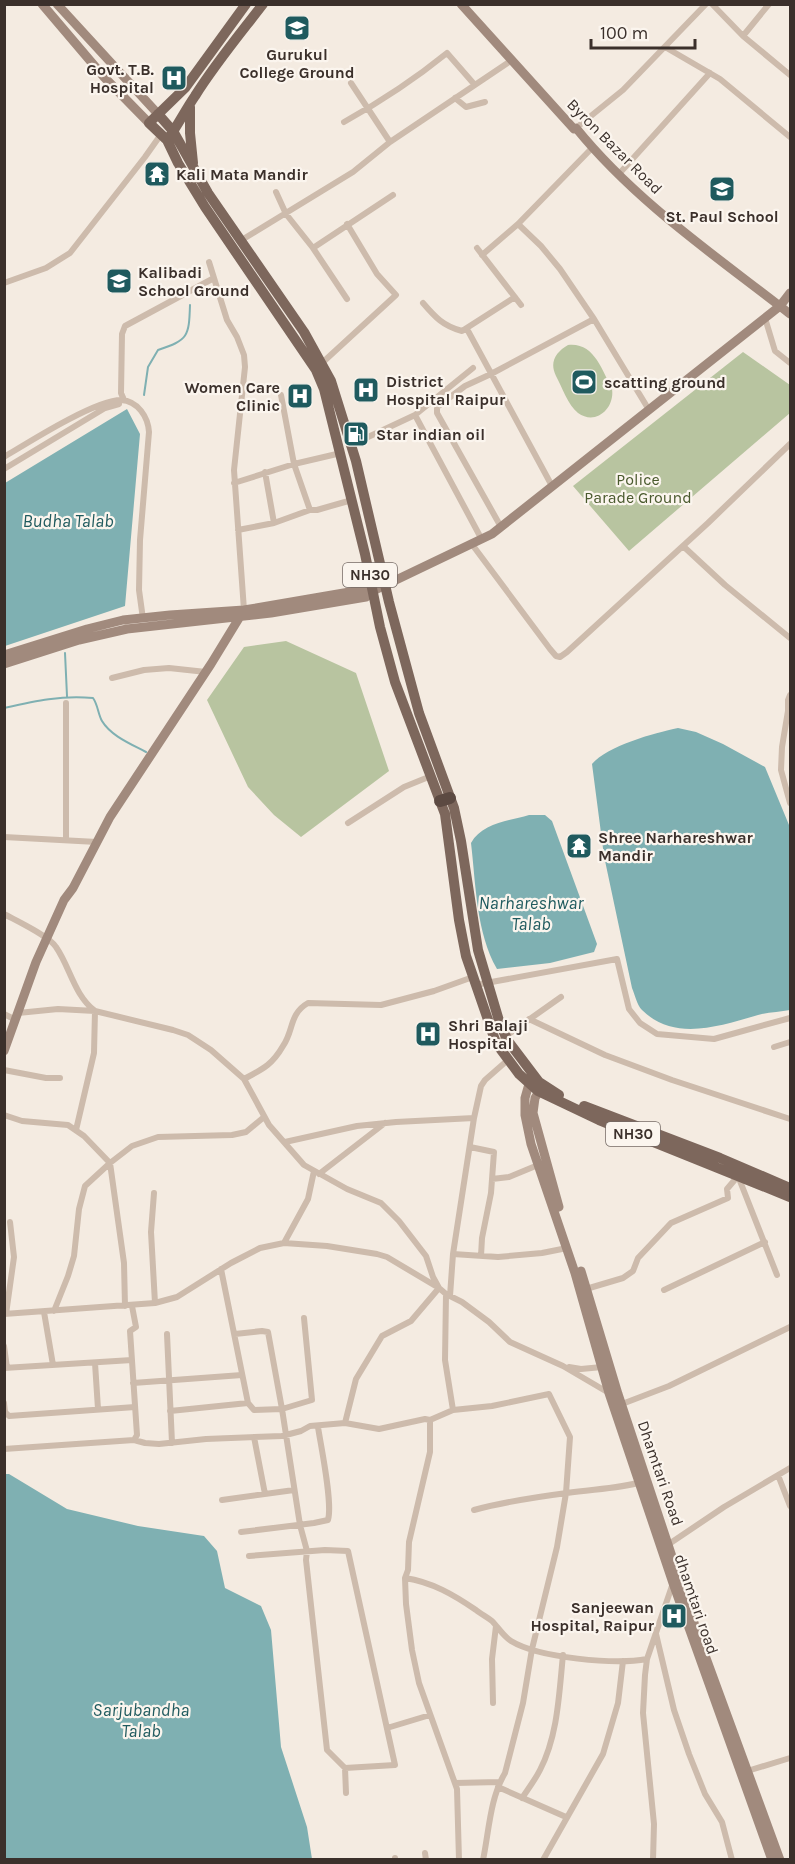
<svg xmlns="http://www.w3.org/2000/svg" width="795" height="1864" viewBox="0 0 795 1864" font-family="Karla,sans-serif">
<rect width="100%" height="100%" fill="#f4ebe1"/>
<path fill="#b8c4a0" d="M568,345C594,342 602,370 612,389C615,408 596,426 578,413C568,405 562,387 556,376C549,362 556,352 568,345Z
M743,352L790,385V413L629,551L573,486Z
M286,641L356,673L389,771L301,837L274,815L248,787L207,700L244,647Z"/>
<path fill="#7fb0b2" d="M127,409L140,434L125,606L5,646V483Z
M678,728L696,732L723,744L765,767L789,825L790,830V1010C780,1012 768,1012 758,1015C720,1026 674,1042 642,1010C637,1005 635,995 632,988L604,856L592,764C607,746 654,733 678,728Z
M529,815H545L552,821L597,944L594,952L550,963L497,969C476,932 476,885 471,843C482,823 509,821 529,815Z
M4,1474H9L67,1509L138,1526L204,1536L217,1551L225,1588L261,1606L271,1630L281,1747L307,1827L312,1859H5Z"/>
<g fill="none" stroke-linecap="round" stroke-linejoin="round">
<path stroke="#7fb0b2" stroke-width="2" d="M144,395L148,367L158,350C188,340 189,337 190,305
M65,653L67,696
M4,708C35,701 61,695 93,698C98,705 98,714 102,721C111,736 131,744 146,752"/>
<path stroke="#cdbbac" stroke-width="6" d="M712,4L743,36L790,75
M743,36L769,4
M665,47L720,79L790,137
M351,83L390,142
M455,98L466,107L485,102
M344,122C380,102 415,79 447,53L474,84
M576,128L623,90L706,4
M618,175L710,73
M276,192L286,214L313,248L347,299
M518,224L541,246L560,269L594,319L649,410
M240,241L353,172L390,142L512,60
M313,248L393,195
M477,248L521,305
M482,255L518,224L592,148
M209,262L227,320L237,337L244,355L245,367L234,470L244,610
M4,283L46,268L70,253L145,157L162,133
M423,303C435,317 443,326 462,331L515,297
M765,318L775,351L790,363
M467,329L552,486
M322,363L396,295L377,274L347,224
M281,395L294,464L310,510
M124,400L121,393L122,334L125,326L214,278
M415,415L481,538
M351,445L415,415L473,368
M4,457C29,442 95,400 121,400C138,401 148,417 149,432L140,540L139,590L143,619
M4,469L105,408L119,404
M265,472L274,523
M234,483L294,464L341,453
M501,527L437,413V407L465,386L491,374L594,319
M238,530L274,523L310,510H317L352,500
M471,543L550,649L556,656L560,657L567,652L708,523L790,444
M683,546L725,585L790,638
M112,678L144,670L169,668L206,672
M790,695L788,700V711L782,747L781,770L790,803
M66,703V840
M348,823L404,787L431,776
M4,837L97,842
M4,914C17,921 49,936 56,947C70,967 74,995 95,1011L173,1030L188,1035L211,1050L244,1079L269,1125L304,1165L347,1189L381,1203L399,1221L426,1256L433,1277L439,1288L446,1294L462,1302L489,1322L510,1342L563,1366L609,1393
M475,985L617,959L629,1009L640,1023L657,1034L714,1039L790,1018
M18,1013L58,1009L95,1011L94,1053L76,1130
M4,1014L16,1020
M529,1019L605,1055L672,1080L790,1119
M503,1038L561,997
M774,1047L790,1042
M4,1070L46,1078H60
M244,1079C263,1069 272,1065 283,1046C294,1030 289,1014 308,1003L381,1005L434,991L473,977
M4,1115L22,1121L68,1125L84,1136L110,1163L124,1263L125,1306
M285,1142L357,1126L396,1122L474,1118
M470,1147L494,1152L491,1193L482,1238L481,1256
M319,1174L385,1123
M492,1179L509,1177L538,1165
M154,1193L151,1232L155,1303
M284,1243L308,1199L314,1171
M453,1254L498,1257L542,1253L567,1248
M221,1269L248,1403L254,1410L282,1409L300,1525L307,1551L306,1560L327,1750L345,1768
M586,1289L623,1278L633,1271L638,1258L671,1223L728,1198L727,1189L738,1176L777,1275
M664,1290L765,1242
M446,1294L445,1360L453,1410
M450,1296L453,1254L474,1118L481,1086L485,1080L509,1059
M132,1306L136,1327L130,1331L137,1435L134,1440
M54,1311L68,1276L74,1256L79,1209L85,1186L110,1163L132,1146L158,1137L232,1135L246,1132L264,1117
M44,1312L53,1365
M4,1314L155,1303L177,1297L231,1263L260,1248L284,1243L327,1246L377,1254L387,1257L439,1288L411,1321L382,1336L356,1379L345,1423L379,1429L425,1419L430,1420L453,1410L492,1406L549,1394L570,1437L566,1493L557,1547L532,1649L523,1703L505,1773C490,1798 489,1831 483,1860
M6,1314L14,1257L10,1222
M167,1334L172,1443
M235,1334L262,1331L268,1332L282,1409L312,1400L304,1318
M4,1346L7,1368
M95,1363L98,1409
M569,1367L581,1369L602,1367
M4,1368L132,1360
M133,1383L242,1375
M4,1403L5,1412L9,1416L135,1407
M622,1404L669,1386L790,1327
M170,1411L248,1403
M430,1420V1452L409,1542L408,1570L405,1578L406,1604L412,1650L419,1683L457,1789L459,1860
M254,1437L265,1494
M4,1449L134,1440L145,1443L159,1444L206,1439L282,1436L301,1431L310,1426L345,1423
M778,1475L790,1506
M222,1500L294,1490
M474,1510C504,1502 536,1497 567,1493C592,1489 617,1489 642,1482
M241,1532L314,1523L328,1520C333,1503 321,1447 318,1427
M669,1544L724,1507L790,1468
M249,1556L325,1550L348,1551L395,1765L345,1768L346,1793
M405,1578C432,1582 454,1595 476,1610C481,1614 487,1617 492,1621C498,1627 503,1636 511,1641C539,1658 615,1665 647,1659
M656,1634L674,1710L689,1754L705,1794L722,1822L732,1860
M493,1703L492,1659L496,1626
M387,1728L430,1715
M744,1772L790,1758
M455,1783L499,1782
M498,1787L566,1817
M522,1798C528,1789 535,1780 540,1770C558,1735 559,1694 563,1655
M425,1853L426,1860
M395,1858V1860
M543,1860L603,1754L618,1703L623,1661
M653,1860L654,1824L643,1713L645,1675L647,1659L673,1583"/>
<path stroke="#a18a7d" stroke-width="9" d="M42,4L104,77L149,123
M57,4L158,114
M461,4L574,129L576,128C636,202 716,256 790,314
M4,655L87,629L123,620L170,615L244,610L367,589L373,591
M4,664L79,640L127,629L271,613L366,597L373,591L492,534L780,306L790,293
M4,1051L36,962L64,900L73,888L110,817L211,664L244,610
M533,1079L529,1084L525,1098V1115L531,1144L575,1273L609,1393L673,1583L772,1860
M543,1085L535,1098L533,1113L559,1207
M581,1271L618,1394L702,1647L780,1860"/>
<path stroke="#7d675c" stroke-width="10" d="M246,4L185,88L149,123L167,140L178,163L205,207L316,370L324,389L365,554L380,627L395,682L445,814L459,920L466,956L496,1043L519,1074L538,1091L599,1120L790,1197
M190,107V133L193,163
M158,114L173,131L208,193L304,332L331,381L356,461L389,602L419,713L454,808L461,841L478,950L500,1024L508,1041L539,1082L559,1095
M170,136C179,123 186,109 195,96C215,64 240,34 263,4
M584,1106L720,1158L790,1188"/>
<path stroke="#5c4a42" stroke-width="12" d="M440,801L450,798"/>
</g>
<defs>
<g id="university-square" transform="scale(1.35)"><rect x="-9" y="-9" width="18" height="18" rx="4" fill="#1f5a5e" stroke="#fbf5ee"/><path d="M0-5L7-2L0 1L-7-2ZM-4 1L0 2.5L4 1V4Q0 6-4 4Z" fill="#fff"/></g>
<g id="hospital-square" transform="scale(1.35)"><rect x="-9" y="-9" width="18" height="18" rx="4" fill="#1f5a5e" stroke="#fbf5ee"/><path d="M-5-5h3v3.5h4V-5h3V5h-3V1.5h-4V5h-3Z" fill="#fff"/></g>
<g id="temple-square" transform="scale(1.35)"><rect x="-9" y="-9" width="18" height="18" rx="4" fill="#1f5a5e" stroke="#fbf5ee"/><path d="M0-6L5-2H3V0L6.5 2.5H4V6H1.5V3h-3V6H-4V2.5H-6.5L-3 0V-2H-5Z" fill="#fff"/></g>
<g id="school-square" transform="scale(1.35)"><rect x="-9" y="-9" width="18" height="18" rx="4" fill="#1f5a5e" stroke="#fbf5ee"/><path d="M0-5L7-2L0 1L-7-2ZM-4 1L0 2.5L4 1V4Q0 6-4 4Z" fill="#fff"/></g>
<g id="stadium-square" transform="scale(1.35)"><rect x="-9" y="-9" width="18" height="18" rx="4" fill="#1f5a5e" stroke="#fbf5ee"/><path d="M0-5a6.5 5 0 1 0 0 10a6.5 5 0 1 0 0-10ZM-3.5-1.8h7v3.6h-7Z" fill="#fff"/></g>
<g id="fuel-square" transform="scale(1.35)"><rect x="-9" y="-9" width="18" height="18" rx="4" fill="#1f5a5e" stroke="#fbf5ee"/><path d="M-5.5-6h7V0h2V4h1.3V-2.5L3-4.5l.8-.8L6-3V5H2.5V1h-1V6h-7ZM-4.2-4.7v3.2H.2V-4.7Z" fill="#fff"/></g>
</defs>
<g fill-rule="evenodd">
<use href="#university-square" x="297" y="28"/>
<use href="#hospital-square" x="174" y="78"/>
<use href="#temple-square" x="157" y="174"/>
<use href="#school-square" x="722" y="189"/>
<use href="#school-square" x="119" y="281"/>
<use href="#stadium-square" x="584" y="382"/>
<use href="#hospital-square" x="366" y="390"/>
<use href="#hospital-square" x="300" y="396"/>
<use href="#fuel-square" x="356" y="434"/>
<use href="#temple-square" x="579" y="846"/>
<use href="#hospital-square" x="428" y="1034"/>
<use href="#hospital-square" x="674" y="1616"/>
</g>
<g text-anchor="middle" stroke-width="4.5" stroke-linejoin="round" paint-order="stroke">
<g fill="#fbf5ee" stroke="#756b66" stroke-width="1.5">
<rect x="343" y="563" width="54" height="24" rx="4.5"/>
<rect x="606" y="1122" width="54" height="24" rx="4.5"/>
</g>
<g font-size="15" font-weight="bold" fill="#3b302b">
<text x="370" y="580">NH30</text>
<text x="633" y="1139">NH30</text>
</g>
<g font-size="16" font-weight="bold" fill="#3b302b" stroke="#fbf5ee" text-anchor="start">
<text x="297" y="60" text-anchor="middle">Gurukul<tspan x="297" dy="18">College Ground</tspan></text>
<text x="154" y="75" text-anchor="end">Govt. T.B.<tspan x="154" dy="18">Hospital</tspan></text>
<text x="176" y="180">Kali Mata Mandir</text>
<text x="722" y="222" text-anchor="middle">St. Paul School</text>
<text x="138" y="278">Kalibadi<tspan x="138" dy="18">School Ground</tspan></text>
<text x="386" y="387">District<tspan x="386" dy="18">Hospital Raipur</tspan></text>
<text x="604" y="388">scatting ground</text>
<text x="280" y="393" text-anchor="end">Women Care<tspan x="280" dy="18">Clinic</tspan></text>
<text x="376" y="440">Star indian oil</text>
<text x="598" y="843">Shree Narhareshwar<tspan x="598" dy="18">Mandir</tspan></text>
<text x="448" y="1031">Shri Balaji<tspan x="448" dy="18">Hospital</tspan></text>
<text x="654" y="1613" text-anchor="end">Sanjeewan<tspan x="654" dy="18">Hospital, Raipur</tspan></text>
</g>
<g font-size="16" fill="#3b302b" stroke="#fbf5ee">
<text transform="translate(615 146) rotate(45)" y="6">Byron Bazar Road</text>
<text transform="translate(661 1473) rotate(71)" y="6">Dhamtari Road</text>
<text transform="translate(697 1604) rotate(71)" y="6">dhamtari road</text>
</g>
<g font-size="16" fill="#4a5a2e" stroke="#fbf5ee">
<text x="638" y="485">Police<tspan x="638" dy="18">Parade Ground</tspan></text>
</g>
<g font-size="18" font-style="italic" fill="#1f5a5e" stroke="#fbf5ee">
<text x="68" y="527">Budha Talab</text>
<text x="531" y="909">Narhareshwar<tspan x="531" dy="21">Talab</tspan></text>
<text x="141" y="1716">Sarjubandha<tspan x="141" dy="21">Talab</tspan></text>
</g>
</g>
<rect width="795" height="1864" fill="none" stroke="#3b302b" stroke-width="12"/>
<path d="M591 39v9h104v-9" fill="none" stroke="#3b302b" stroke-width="3"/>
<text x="600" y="39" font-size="18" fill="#3b302b" stroke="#fbf5ee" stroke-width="4.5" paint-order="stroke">100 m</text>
</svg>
